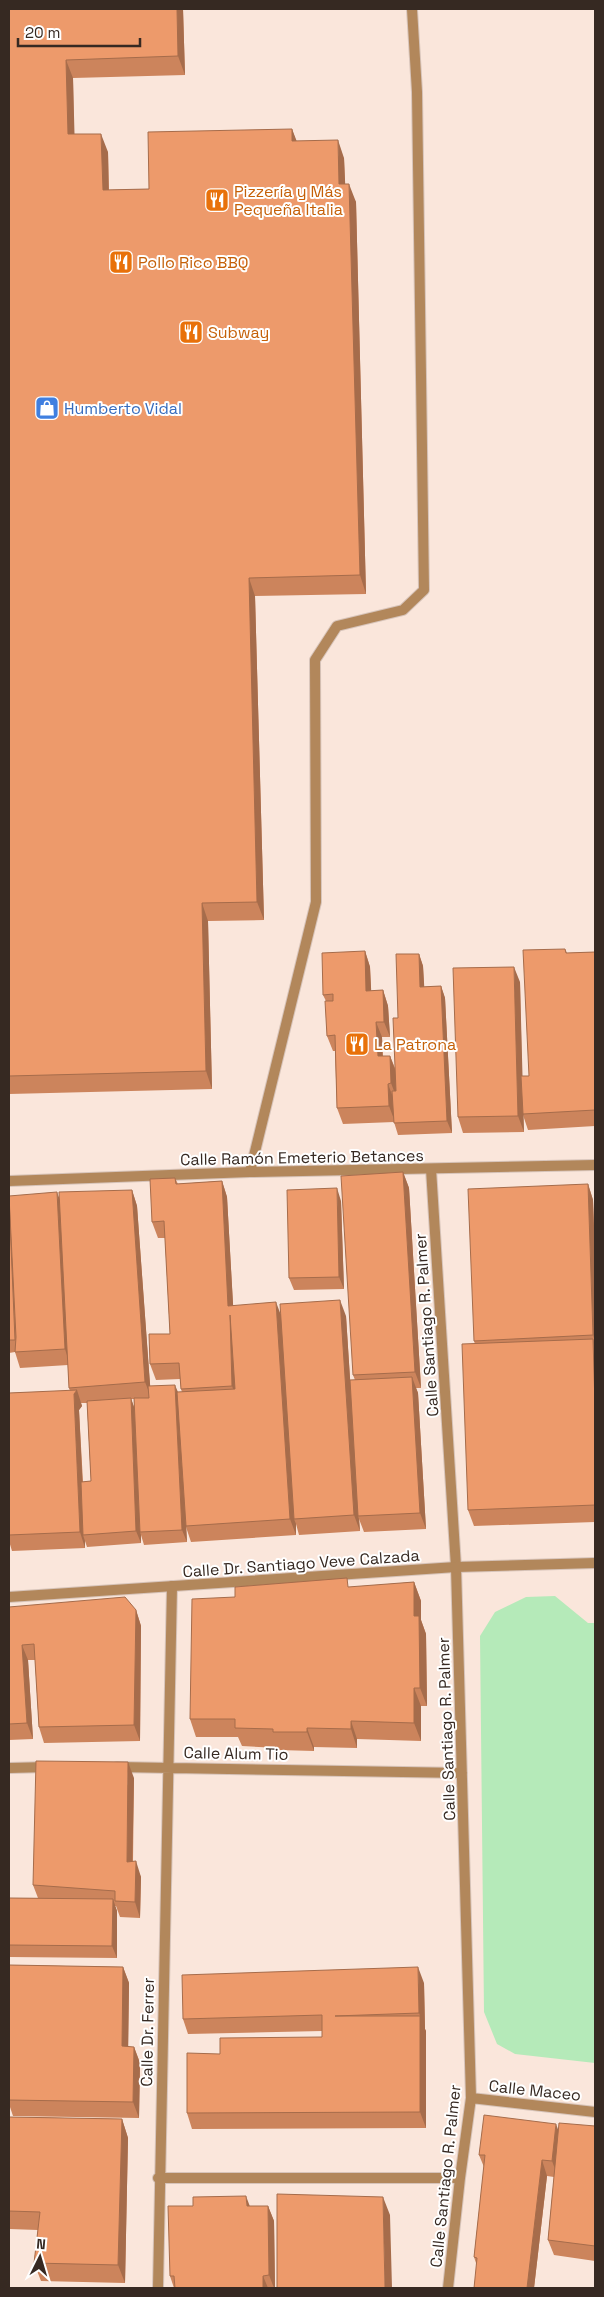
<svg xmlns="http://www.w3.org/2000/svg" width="604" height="2297" viewBox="0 0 604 2297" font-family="'Space Grotesk',sans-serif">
<rect width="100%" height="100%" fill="#fae6db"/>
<path fill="#b5eab9" d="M555,1596L588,1623H595V2063L515,2054L497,2044L484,2012L480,1636L495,1612L526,1597Z"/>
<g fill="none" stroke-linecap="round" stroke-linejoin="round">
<g stroke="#d7c4ba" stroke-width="12">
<path id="service" d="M250,1172L316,902L315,660L337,626L403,610L424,590L417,92L412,9"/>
</g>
<g stroke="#d7c4ba" stroke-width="12">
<path id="minor" d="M431,1169L456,1567L471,2098L460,2178L448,2288
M117,1767L462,1773
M9,1768L48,1767
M471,2098L595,2112
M158,2178H460
M158,2288L172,1586"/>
</g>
<g stroke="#d7c4ba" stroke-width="12">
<path id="tertiary" d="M9,1181L250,1172L595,1165
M9,1597L456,1567L595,1563"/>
</g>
<use href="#service" stroke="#b2875b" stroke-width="10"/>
<use href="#minor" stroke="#b2875b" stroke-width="10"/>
<use href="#tertiary" stroke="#b2875b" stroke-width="10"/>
</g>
<path fill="#cc845c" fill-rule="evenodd" d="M9,9H183L185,75L73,78L74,134L108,152L109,190L149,189L292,129L296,141L344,158L345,184L356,202L366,594L255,596L264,920L208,921L212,1089L9,1094Z
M565,949L567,953L595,952V1126L528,1130L523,1115L524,1132L463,1133L458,1117L520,982L522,1076H529Z
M365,951L370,967L371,991L383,990L388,1006L390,1037H382L383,1056H390L395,1068L398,1018L419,954L423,966L424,987L441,986L445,998L452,1133L398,1135L394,1122L343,1124L337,1108L335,1051H333L327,1036L326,1001L323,995Z
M403,1172L409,1188L421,1388H416L418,1393L426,1529L364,1532L359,1519L360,1531L299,1535L296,1524V1535L191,1542L186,1527L187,1542L144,1545L141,1535V1543L87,1547L85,1541V1548L12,1551L9,1541V1393L70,1391L69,1388L68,1365L20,1368L15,1352L9,1353V1198L59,1199L132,1190L137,1206L150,1386L178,1392H182L181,1389L180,1379L156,1380L150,1364L170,1334L165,1238H158L152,1222L175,1178L178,1184L222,1181L227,1197L233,1305L280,1314L346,1316L350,1380H355L353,1375ZM131,1399H134V1407ZM81,1403H87L91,1481L83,1482L79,1410L82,1406Z
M588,1184L593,1200L595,1252V1522L474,1526L468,1510L475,1344L474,1341Z
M341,1201L344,1289L294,1290L289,1278Z
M414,1582L421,1601V1620L426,1634L427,1706H421V1741L357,1739V1748L314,1747V1751L279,1750L278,1748L242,1746L238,1737H196L190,1719L235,1597Z
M9,1607L136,1610L141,1626L140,1741L44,1743L39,1727L35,1660H28L33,1739L9,1740Z
M134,1778L133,1861L141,1877L140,1918L120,1917L116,1906H115L117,1911V1958L9,1957V1898H38L33,1885Z
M9,1965L123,1967L129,1983L128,2047H134L140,2063L139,2118L13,2116L9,2104Z
M424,1983L425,2029L426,2031V2128L192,2129L187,2113L220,2054L322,2037V2031L188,2034L183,2019Z
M9,2117L122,2119L128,2138L125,2283L41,2281L34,2263L38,2230L9,2229Z
M595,2126V2261L554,2255L548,2240L554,2177L547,2176L534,2288H474L477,2266L474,2257L484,2167L479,2155L559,2129Z
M250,2206H268L274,2221L275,2288H174L170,2276Z"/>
<path fill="#a66c4b" d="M177,9H183L185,75L178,56Z
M66,60L73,78L75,153L68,134Z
M292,129L299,147L292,141Z
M101,134L108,152L109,208L103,190Z
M338,140L344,158L346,202L339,184Z
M349,184L356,202L366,594L360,575Z
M249,578L255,596L264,920L257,902Z
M202,903L208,921L212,1089L206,1071Z
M365,951L370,967L372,1007L366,991Z
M419,954L423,966L425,999L420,987Z
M514,967L520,982L524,1132L518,1116Z
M441,986L445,998L452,1133L447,1121Z
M383,990L388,1006L390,1037L384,1022Z
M376,1022L382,1037L383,1072L378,1056Z
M390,1056L396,1072L397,1099L391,1083Z
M388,1084L394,1100L395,1122L389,1106Z
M403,1172L409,1188L421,1388L415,1372Z
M222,1181L227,1197L234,1321L228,1306Z
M588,1184L593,1200L595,1252V1341L593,1335Z
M337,1188L341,1201L344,1289L339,1277Z
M132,1190L137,1206L151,1397L145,1382Z
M57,1192L63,1208L70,1365L65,1349Z
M340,1300L346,1316L359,1516H358L359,1519L360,1531L354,1515Z
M276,1302L282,1318L294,1519L296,1524V1535L290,1519Z
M230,1315L238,1402L232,1386Z
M593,1339L595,1345V1405Z
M412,1377L418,1393L426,1529L420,1513Z
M175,1385L180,1397L187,1542L182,1530Z
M77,1390L82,1406L79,1410L85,1535H83L85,1541V1548L80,1532L74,1394Z
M131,1398L135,1410L140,1532L141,1535V1543L136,1531Z
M414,1582L421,1601V1620L426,1634L427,1706L420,1688L414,1616Z
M136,1610L141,1626L140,1741L134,1725Z
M22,1645L28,1660L33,1739L27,1723Z
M414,1688L421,1706V1741L414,1723Z
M351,1721L357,1739V1748L351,1729Z
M307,1728L314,1747V1751L307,1732Z
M128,1762L134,1778L132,1878L127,1862Z
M136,1861L141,1877L140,1918L135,1902Z
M113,1899L117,1911V1958L112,1946Z
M123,1967L129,1983L128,2062L122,2046Z
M418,1967L424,1983L425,2029L426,2031V2128L420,2112V2016L419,2013Z
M134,2047L140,2063L139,2118L133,2102Z
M122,2119L128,2138L125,2283L118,2265Z
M556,2124L562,2140L558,2177L552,2161Z
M542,2160L547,2176L534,2288H527Z
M246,2196L252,2212L247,2206Z
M383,2197L390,2215L392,2288H385Z
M268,2206L274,2221L275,2288H274L269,2275Z
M263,2276L268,2288H263Z"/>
<path fill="#ed9a6b" stroke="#a66c4b" d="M9,9H177L178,56L66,60L68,134H101L103,190L149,189L148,132L292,129V141L338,140L339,184H349L360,575L249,578L257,902L202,903L206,1071L9,1076Z
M565,949L566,953L595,952V1110L523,1114L521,1076H529L523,950Z
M365,951L366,991L383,990L384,1022H376L378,1056H390L391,1083L388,1084L389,1106L337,1108L335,1035L327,1036L325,1001H333V994L323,995L322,953Z
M396,954H419L420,987L441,986L447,1121L394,1123L392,1091H396L393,1018H398Z
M514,967L518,1116L458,1117L453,968Z
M403,1172L415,1372L353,1375L341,1176Z
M175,1178L176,1184L222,1181L228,1306L276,1302L290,1519L186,1526L177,1392L235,1389L230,1315L232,1386L181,1389L179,1363L150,1364L149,1334H170L164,1221L152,1222L150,1179Z
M588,1184L593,1335L474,1341L468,1189Z
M337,1188L339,1277L289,1278L287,1190Z
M132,1190L145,1382L69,1388L59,1192Z
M57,1192L65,1349L15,1352L16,1337L9,1196Z
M9,1198L15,1340H9Z
M340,1300L354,1515L294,1519L280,1304Z
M593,1339L595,1405V1505L468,1510L462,1344Z
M412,1377L420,1513L358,1516L350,1380Z
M175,1385L182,1530L140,1532L134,1398H149L148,1386Z
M77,1390L74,1394L80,1532L9,1535V1393Z
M131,1398L136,1531L83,1535L81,1482L91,1481L87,1401Z
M347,1578L348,1587L414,1582V1616H419L420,1688H414V1723L351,1721V1729L307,1728V1732H273V1729L235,1728V1719H190L192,1599L235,1597V1587Z
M125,1597L136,1610L134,1725L39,1727L34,1644L22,1645L27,1723L9,1724V1607Z
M36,1761L128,1762L127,1862L136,1861L135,1902L115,1901V1891L33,1885Z
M9,1898L113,1899L112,1946L9,1945Z
M9,1965L123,1967L122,2046L134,2047L133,2102L9,2100Z
M418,1967L419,2013L335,2016H420V2112L187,2113V2053L220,2054V2038L322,2037V2015L183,2019L182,1975Z
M484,2115L556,2124L552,2161L542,2160L527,2288H474L477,2258L474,2257L485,2155H479Z
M9,2117L122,2119L118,2265L34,2263L40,2212L9,2211Z
M559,2123L595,2126V2246L548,2240Z
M277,2194L383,2197L385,2288H277Z
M246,2196L247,2206H268L269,2275L263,2276V2288H175L174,2276H170L168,2206H193V2197Z"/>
<defs>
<g id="restaurant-square" transform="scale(1.25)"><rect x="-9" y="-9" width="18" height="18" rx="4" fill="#e8710a" stroke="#fff"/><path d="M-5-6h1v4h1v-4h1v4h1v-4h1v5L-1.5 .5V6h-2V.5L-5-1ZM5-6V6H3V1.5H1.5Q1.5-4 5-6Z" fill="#fff"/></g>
<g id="shop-square" transform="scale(1.25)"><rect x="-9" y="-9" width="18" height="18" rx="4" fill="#3f7fe0" stroke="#fff"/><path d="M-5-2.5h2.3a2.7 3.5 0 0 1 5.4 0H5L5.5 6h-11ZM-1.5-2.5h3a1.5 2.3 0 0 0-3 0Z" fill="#fff"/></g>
</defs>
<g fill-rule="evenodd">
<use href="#restaurant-square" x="217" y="200"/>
<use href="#restaurant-square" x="121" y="262"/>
<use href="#restaurant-square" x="191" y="332"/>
<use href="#shop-square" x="47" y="408"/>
<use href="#restaurant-square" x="357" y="1044"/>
</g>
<g text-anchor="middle" stroke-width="4" stroke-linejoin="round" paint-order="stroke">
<g font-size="16" fill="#c56008" stroke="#fff" text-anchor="start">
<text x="234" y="197">Pizzería y Más<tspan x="234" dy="18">Pequeña Italia</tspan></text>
<text x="138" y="268">Pollo Rico BBQ</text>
<text x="208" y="338">Subway</text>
<text x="374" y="1050">La Patrona</text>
</g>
<g font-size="16" fill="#366cbe" stroke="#fff" text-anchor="start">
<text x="64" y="414">Humberto Vidal</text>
</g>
<g font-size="16" fill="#362922" stroke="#fff">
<text transform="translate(302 1157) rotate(-1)" y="6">Calle Ramón Emeterio Betances</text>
<text transform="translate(426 1325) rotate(-94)" y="6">Calle Santiago R. Palmer</text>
<text transform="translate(301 1563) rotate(-4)" y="6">Calle Dr. Santiago Veve Calzada</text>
<text transform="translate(446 1729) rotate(-92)" y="6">Calle Santiago R. Palmer</text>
<text transform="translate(236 1753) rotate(1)" y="6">Calle Alum Tio</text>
<text transform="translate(147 2032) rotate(-89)" y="6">Calle Dr. Ferrer</text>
<text transform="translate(535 2090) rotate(6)" y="6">Calle Maceo</text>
<text transform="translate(445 2176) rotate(-84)" y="6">Calle Santiago R. Palmer</text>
</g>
</g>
<rect width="604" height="2297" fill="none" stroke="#362922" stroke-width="20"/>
<g transform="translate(40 2257) rotate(5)" stroke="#ffffff" stroke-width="4" paint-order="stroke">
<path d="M0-4L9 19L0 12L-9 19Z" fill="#362922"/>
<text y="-8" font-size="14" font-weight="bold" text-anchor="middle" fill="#362922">N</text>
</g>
<path d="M18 38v8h122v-8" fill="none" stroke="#362922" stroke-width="2.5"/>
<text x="25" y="38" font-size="15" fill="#362922" stroke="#ffffff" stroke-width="4" paint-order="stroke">20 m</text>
</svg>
